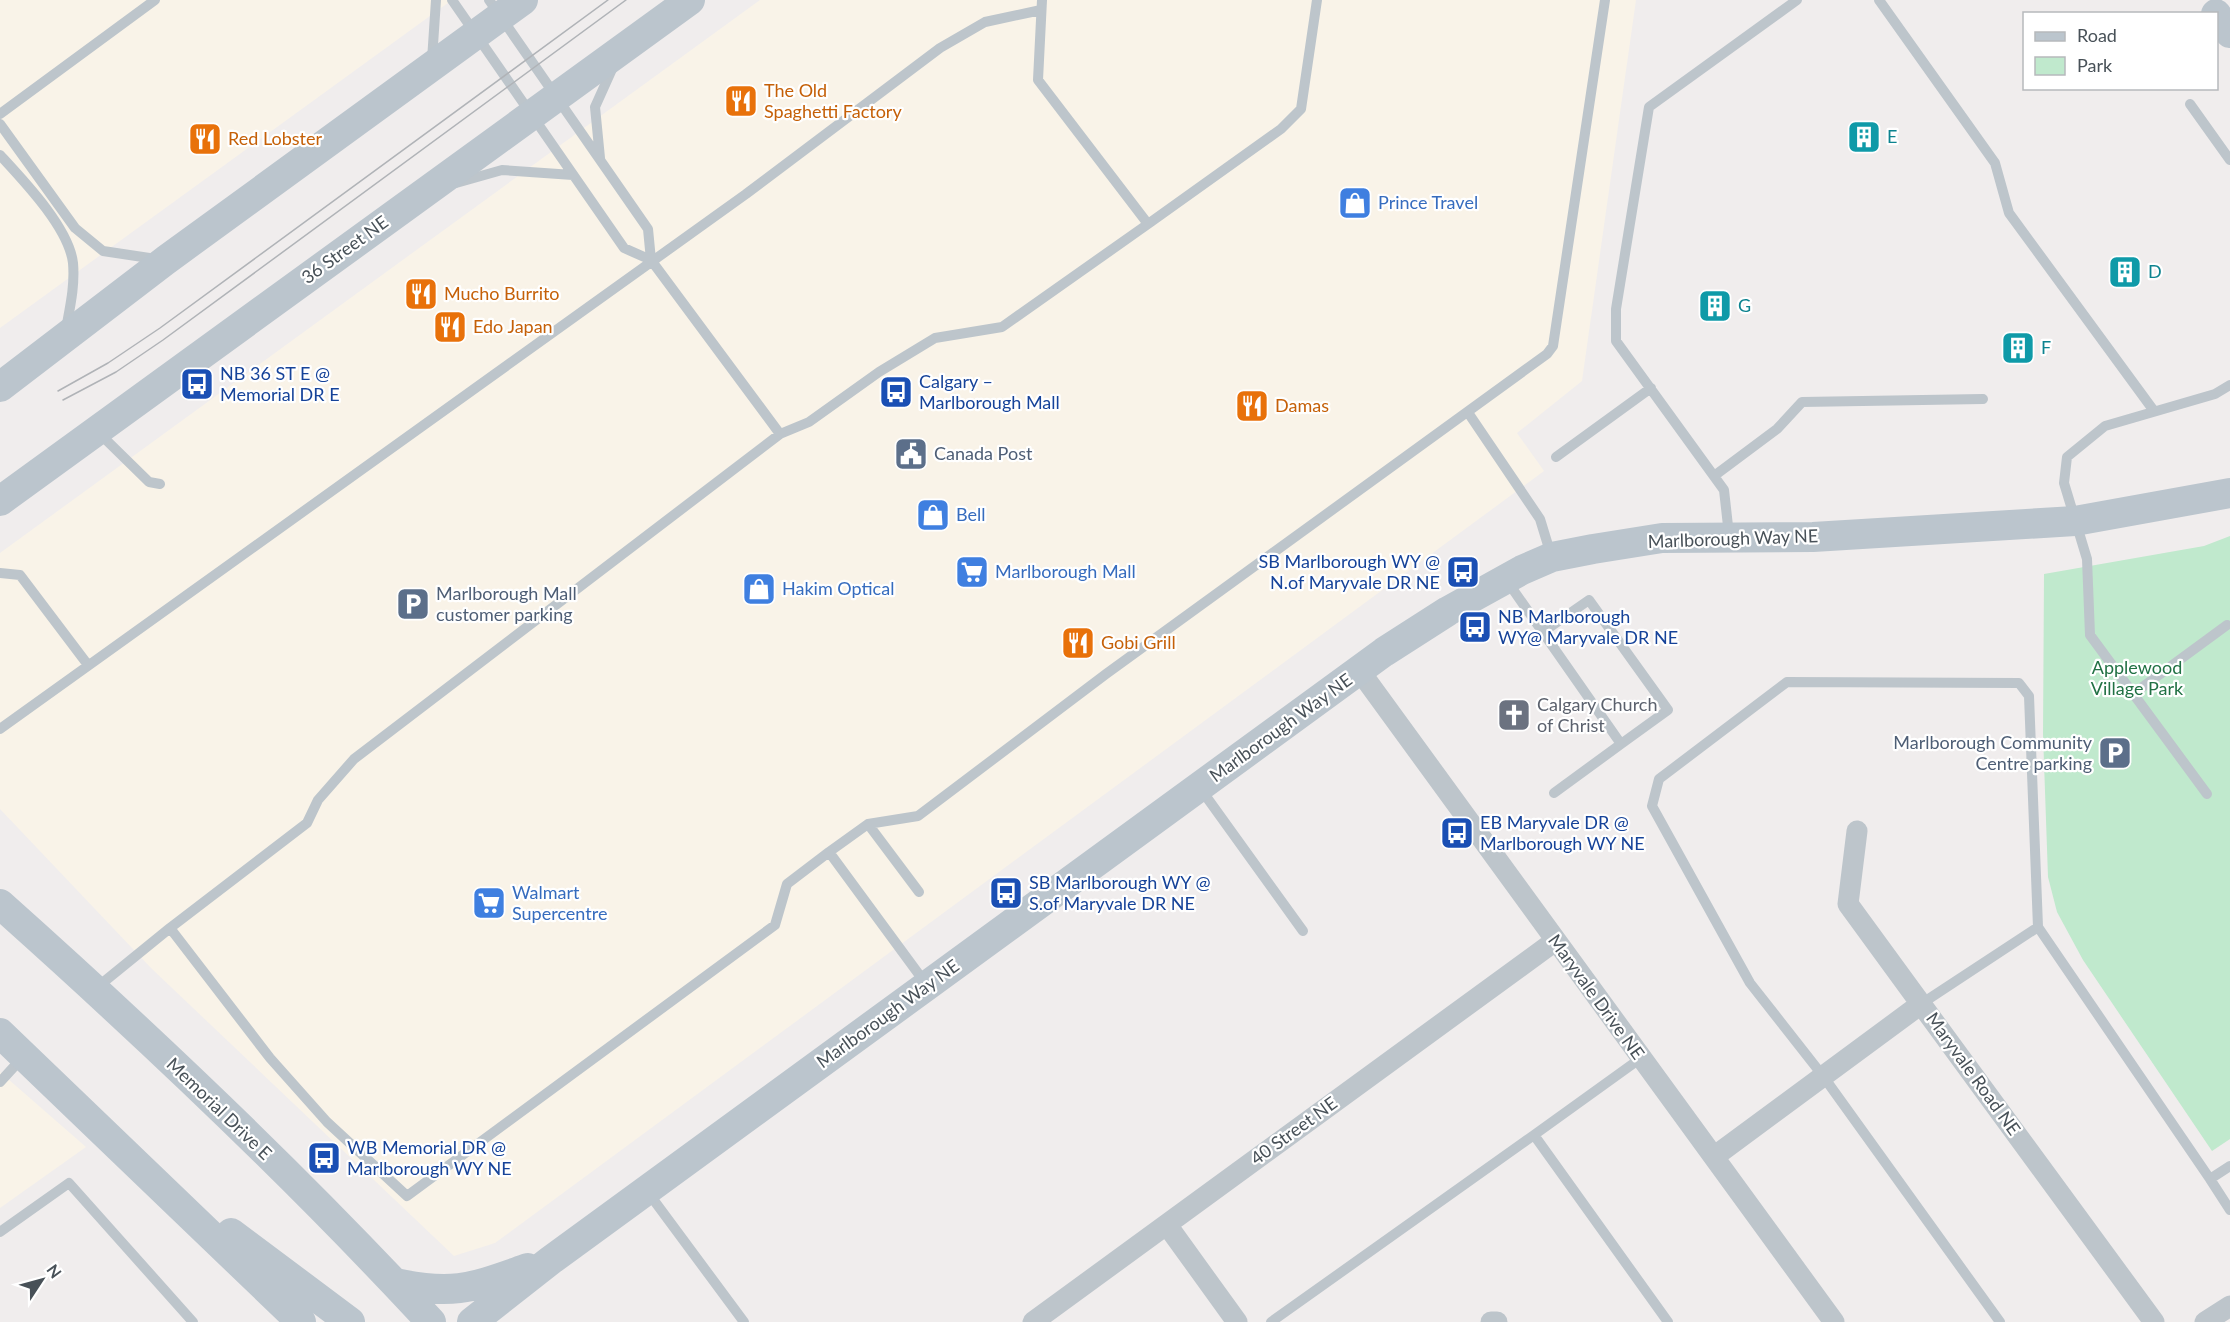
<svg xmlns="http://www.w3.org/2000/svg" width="2230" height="1322" viewBox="0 0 2230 1322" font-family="Lato,sans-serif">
<rect width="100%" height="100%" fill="#f0eded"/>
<path fill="#f9f3e8" d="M0,0H452L0,328Z
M760,0H1636L1582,381L1517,433L1544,471L495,1243L454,1256L151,968L0,809V553Z
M0,1072L86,1147L0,1208Z"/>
<path fill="#c0e9cd" d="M2230,536V1139L2212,1151L2083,960L2057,912L2048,877L2043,734L2044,574L2204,546Z"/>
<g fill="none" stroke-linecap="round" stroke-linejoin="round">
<path stroke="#bdc5cb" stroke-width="10" d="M452,0L624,248L651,260L780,434L809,422L879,372L935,338L1002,327L1148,224L1038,80L1042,0
M489,0L648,229L651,260
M1879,0L1995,163L2009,213L2154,411
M432,60L436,0
M2190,104L2230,160
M0,114L155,0
M0,124L75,228L103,251L156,259
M0,155C24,181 69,228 73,263C75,286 70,307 66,329
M600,158L595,107L613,67
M456,183L502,170L573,175
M1148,224L1281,129L1301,109L1317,0
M1469,414L1540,519L1551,555
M99,433L149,482L160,484
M1556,457L1651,388
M1714,476L1777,429L1802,402L1983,399
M1729,535L1724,490L1616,341V309L1649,107L1797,0
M0,573L20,575L88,665
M1507,581L1621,744L1668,710L1589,600L1543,632
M2133,694L2227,625
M0,729L746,194L940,48L985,22L1041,10
M1200,788L1303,931
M1554,793L1621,744
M2207,794L2090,635L2087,559L2064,483L2067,457L2105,426L2215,394L2230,385
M868,824L919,892
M170,928L307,823L318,800L354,759L780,434
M926,984L829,852L868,824L918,816L1106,674L1547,354L1553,346L1605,0
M95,989L170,928L270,1058L327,1122L407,1196L775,925L787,884L829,852
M1921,1004L2038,927
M0,1082L22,1058
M1534,1135L1641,1058
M2210,1179L2230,1210
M647,1191L744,1322
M0,1232L69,1183L193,1322
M1271,1322L1534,1135L1668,1322
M2000,1322L1823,1076L1750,983L1652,806L1659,779L1787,682L2019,683L2029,696L2038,927L2210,1179L2230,1166"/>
<path stroke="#bdc5cb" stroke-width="21" d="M1359,670L1834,1322
M1857,831L1848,904L1921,1004
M1715,1156L1921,1004L2154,1322
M1167,1225L1237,1322
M1033,1322L1555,941
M1491,1322H1497
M2205,1322L2230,1306"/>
<path stroke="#bbc5cd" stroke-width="30" d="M2216,14L2230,33
M0,387L166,260L523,0
M0,501L690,0
M0,904C149,1037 295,1175 431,1322
M0,1033L301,1322
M231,1233L350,1322
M395,1283C455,1296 473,1287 528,1268
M472,1322L551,1260L1384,652L1448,611L1522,570L1552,557L1593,549L1662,538L1813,537L2075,521L2230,493"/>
<path stroke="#b0b3b7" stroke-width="1.5" d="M58,391L108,363L160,328L608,0
M63,400L116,372L163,340L626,0"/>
</g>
<defs>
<g id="restaurant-square" transform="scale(1.725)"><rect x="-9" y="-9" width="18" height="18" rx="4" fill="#e8710a" stroke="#fff"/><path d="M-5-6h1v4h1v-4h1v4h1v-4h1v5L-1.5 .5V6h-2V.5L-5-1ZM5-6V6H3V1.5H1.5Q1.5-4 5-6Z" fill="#fff"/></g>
<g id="building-square" transform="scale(1.725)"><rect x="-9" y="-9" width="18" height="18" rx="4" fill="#0f9aa8" stroke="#fff"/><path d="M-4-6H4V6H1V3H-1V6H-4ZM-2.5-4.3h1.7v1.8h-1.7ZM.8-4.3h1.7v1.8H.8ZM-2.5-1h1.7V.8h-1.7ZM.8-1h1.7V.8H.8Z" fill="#fff"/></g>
<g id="shop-square" transform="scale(1.725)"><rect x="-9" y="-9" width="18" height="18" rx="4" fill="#3f7fe0" stroke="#fff"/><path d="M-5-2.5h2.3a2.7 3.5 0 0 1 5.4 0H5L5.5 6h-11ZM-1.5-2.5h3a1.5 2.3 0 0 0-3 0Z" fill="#fff"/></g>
<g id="bus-square" transform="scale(1.725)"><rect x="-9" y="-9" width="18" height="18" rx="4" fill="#1a4fb4" stroke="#fff"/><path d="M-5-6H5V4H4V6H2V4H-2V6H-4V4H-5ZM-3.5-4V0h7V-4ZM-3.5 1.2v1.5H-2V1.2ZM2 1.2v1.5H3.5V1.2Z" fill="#fff"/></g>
<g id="civic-square" transform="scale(1.725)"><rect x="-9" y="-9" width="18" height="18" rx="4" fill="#5c6f8a" stroke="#fff"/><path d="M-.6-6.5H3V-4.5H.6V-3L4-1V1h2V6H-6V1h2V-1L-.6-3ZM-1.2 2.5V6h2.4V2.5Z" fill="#fff"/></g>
<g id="supermarket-square" transform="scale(1.725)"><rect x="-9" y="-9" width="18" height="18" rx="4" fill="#3f7fe0" stroke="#fff"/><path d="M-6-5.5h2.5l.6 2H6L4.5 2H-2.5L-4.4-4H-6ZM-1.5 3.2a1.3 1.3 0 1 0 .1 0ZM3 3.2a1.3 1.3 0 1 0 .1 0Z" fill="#fff"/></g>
<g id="parking-square" transform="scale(1.725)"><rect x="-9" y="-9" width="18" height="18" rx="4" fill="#5c6f8a" stroke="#fff"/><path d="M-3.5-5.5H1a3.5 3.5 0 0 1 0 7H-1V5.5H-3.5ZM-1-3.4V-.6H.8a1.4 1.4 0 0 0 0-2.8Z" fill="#fff"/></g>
<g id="church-square" transform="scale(1.725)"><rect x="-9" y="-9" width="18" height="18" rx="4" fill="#6b7280" stroke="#fff"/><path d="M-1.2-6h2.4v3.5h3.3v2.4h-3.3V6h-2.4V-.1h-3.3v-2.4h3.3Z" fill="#fff"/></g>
</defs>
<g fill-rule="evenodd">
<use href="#restaurant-square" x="741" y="101"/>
<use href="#building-square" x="1864" y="137"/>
<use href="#restaurant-square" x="205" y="139"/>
<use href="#shop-square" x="1355" y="203"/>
<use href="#building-square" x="2125" y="272"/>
<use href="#restaurant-square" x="421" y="294"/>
<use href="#building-square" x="1715" y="306"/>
<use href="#restaurant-square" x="450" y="327"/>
<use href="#building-square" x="2018" y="348"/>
<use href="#bus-square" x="197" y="384"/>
<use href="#bus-square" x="896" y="392"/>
<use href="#restaurant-square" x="1252" y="406"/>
<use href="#civic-square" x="911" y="454"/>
<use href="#shop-square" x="933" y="515"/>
<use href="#supermarket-square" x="972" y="572"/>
<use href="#bus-square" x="1463" y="572"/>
<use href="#shop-square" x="759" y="589"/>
<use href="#parking-square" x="413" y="604"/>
<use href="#bus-square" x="1475" y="627"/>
<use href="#restaurant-square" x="1078" y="643"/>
<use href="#church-square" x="1514" y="715"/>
<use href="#parking-square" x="2115" y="753"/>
<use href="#bus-square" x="1457" y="833"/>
<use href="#bus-square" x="1006" y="893"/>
<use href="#supermarket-square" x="489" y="903"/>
<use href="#bus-square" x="324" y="1158"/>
</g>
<g text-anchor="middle" stroke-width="4.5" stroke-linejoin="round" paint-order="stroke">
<g font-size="18" fill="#c56008" stroke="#fff" text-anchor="start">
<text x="764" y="97">The Old<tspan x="764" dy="21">Spaghetti Factory</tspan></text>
<text x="228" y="145">Red Lobster</text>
<text x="444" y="300">Mucho Burrito</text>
<text x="473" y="333">Edo Japan</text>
<text x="1275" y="412">Damas</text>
<text x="1101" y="649">Gobi Grill</text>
</g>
<g font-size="18" fill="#0d838f" stroke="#fff" text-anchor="start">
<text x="1887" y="143">E</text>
<text x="2148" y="278">D</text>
<text x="1738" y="312">G</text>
<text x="2041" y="354">F</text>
</g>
<g font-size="18" fill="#366cbe" stroke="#fff" text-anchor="start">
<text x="1378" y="209">Prince Travel</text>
<text x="956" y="521">Bell</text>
<text x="995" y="578">Marlborough Mall</text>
<text x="782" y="595">Hakim Optical</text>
<text x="512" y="899">Walmart<tspan x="512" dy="21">Supercentre</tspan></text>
</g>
<g font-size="18" fill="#485158" stroke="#fff">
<text transform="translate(345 250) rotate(-36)" y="6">36 Street NE</text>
<text transform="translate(1733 539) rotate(-2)" y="6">Marlborough Way NE</text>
<text transform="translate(1281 728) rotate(-36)" y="6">Marlborough Way NE</text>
<text transform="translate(1596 997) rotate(54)" y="6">Maryvale Drive NE</text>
<text transform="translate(888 1014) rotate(-36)" y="6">Marlborough Way NE</text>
<text transform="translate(1973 1074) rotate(54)" y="6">Maryvale Road NE</text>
<text transform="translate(219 1109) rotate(44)" y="6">Memorial Drive E</text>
<text transform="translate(1294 1131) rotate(-36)" y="6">40 Street NE</text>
</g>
<g font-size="18" fill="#164399" stroke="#fff" text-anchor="start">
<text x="220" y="380">NB 36 ST E @<tspan x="220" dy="21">Memorial DR E</tspan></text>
<text x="919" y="388">Calgary –<tspan x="919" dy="21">Marlborough Mall</tspan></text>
<text x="1440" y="568" text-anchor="end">SB Marlborough WY @<tspan x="1440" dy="21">N.of Maryvale DR NE</tspan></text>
<text x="1498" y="623">NB Marlborough<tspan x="1498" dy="21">WY@ Maryvale DR NE</tspan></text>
<text x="1480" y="829">EB Maryvale DR @<tspan x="1480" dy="21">Marlborough WY NE</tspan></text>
<text x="1029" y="889">SB Marlborough WY @<tspan x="1029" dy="21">S.of Maryvale DR NE</tspan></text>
<text x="347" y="1154">WB Memorial DR @<tspan x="347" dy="21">Marlborough WY NE</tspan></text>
</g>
<g font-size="18" fill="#4e5e75" stroke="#fff" text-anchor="start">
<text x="934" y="460">Canada Post</text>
<text x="436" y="600">Marlborough Mall<tspan x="436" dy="21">customer parking</tspan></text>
<text x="2092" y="749" text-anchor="end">Marlborough Community<tspan x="2092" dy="21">Centre parking</tspan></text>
</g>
<g font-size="18" fill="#217144" stroke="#fff">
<text x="2137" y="674">Applewood<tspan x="2137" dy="21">Village Park</tspan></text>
</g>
<g font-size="18" fill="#5b616d" stroke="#fff" text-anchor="start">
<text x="1537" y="711">Calgary Church<tspan x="1537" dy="21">of Christ</tspan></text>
</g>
</g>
<rect x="2023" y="12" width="195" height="78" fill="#ffffff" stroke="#b6b9bc" stroke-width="1.5"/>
<rect x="2035" y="32" width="30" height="9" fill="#bbc5cd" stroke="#b6b9bc" stroke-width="1.5"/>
<text x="2077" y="42" font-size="18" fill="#485158">Road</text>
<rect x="2035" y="57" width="30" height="18" fill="#c0e9cd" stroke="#b6b9bc" stroke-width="1.5"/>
<text x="2077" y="72" font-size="18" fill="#485158">Park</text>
<g transform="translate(42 1280) rotate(54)" stroke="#ffffff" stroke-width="4.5" paint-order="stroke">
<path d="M0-4.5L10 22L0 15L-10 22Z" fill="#485158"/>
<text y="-9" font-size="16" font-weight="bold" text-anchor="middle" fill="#485158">N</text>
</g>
</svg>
